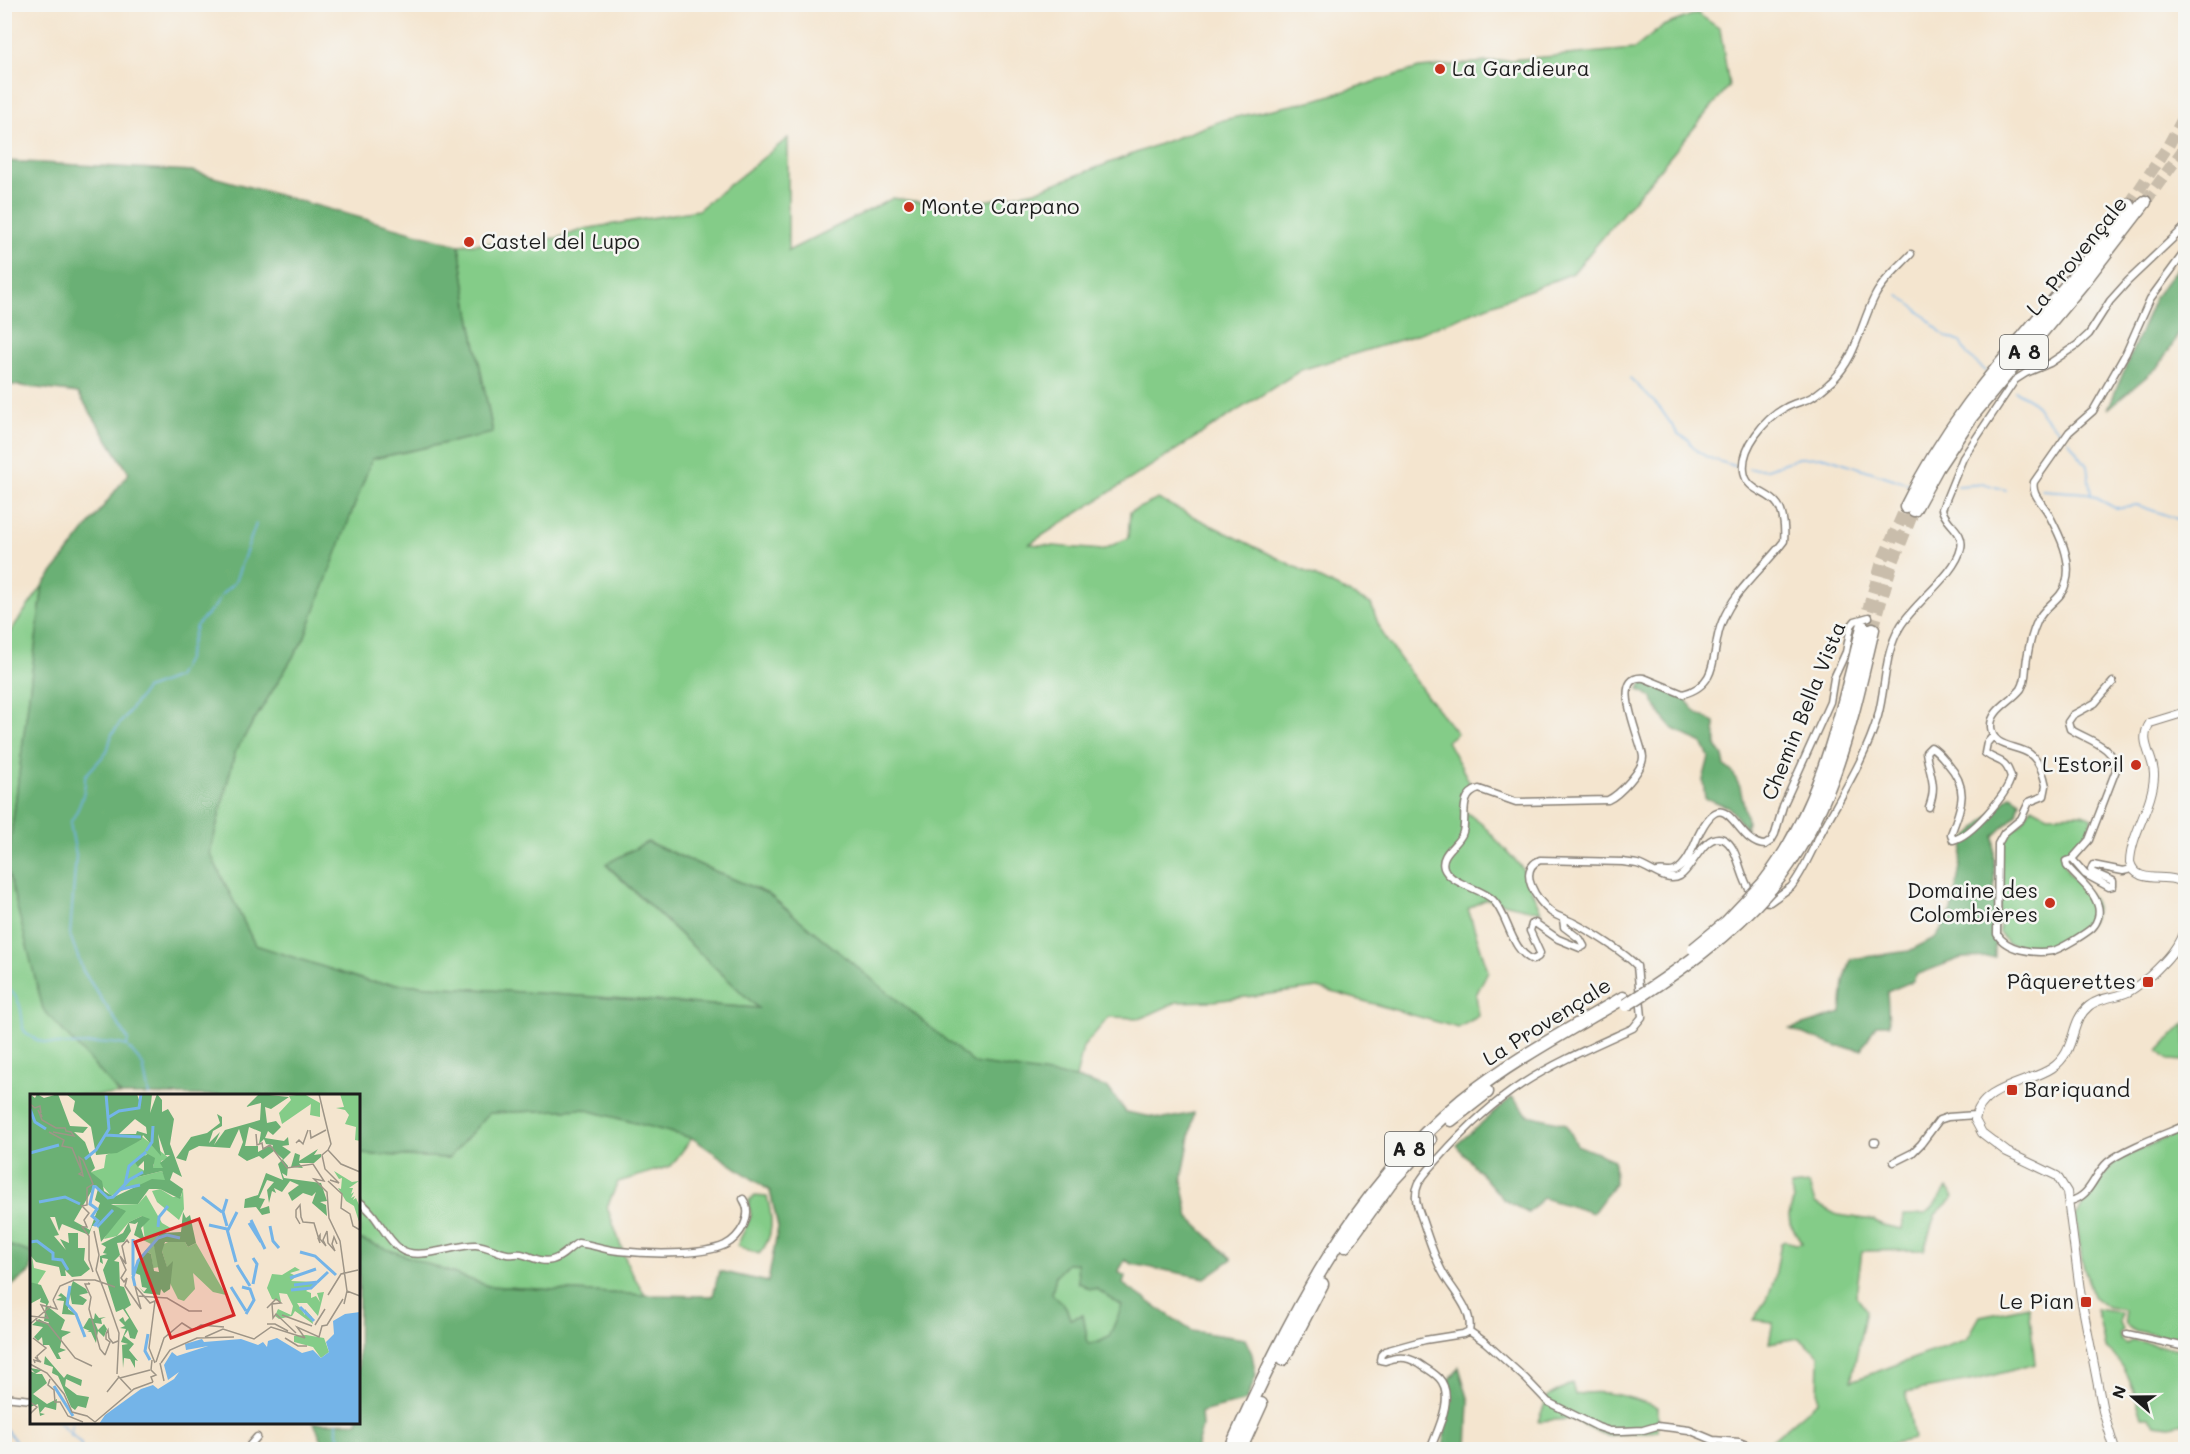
<svg xmlns="http://www.w3.org/2000/svg" width="2190" height="1454" viewBox="0 0 2190 1454" font-family="Mali,sans-serif">
<rect width="100%" height="100%" fill="#f6f6f2"/>
<filter id="ink" filterUnits="userSpaceOnUse"><feTurbulence type="fractalNoise" baseFrequency=".0167" numOctaves="2"/><feDisplacementMap in="SourceGraphic" scale="12" xChannelSelector="R" yChannelSelector="G"/><feConvolveMatrix kernelMatrix="1 2 1 2 8 2 1 2 1" color-interpolation-filters="sRGB"/></filter>
<filter id="wash" filterUnits="userSpaceOnUse"><feTurbulence type="fractalNoise" baseFrequency=".008" numOctaves="4" result="noise"/><feDisplacementMap in="SourceGraphic" scale="24" xChannelSelector="R" yChannelSelector="G"/><feGaussianBlur stdDeviation="1.35" result="paint"/><feColorMatrix in="noise" values="0 0 0 0 0 0 0 0 0 0 0 0 0 0 0 0 0 1.4 0 .05"/><feComposite in="paint" operator="in"/></filter>
<g filter="url(#wash)">
<rect width="100%" height="100%" fill="#f4e5cf"/>
<path fill="#84cc88" stroke="#507452" stroke-width="1.5" d="M1697,13L1720,29L1729,86L1573,273L1407,338L1301,370L1029,544L1102,550L1128,538L1130,512L1158,499L1371,604L1382,634L1427,696L1457,733L1447,741L1471,785L1466,792L1461,808L1483,825L1522,868L1541,912L1486,899L1468,909L1488,971L1476,995L1479,1016L1458,1028L1318,988L1214,1001L1177,1002L1142,1018L1109,1017L1083,1047L1076,1078L974,1064L768,894L648,842L606,865L758,1008L370,982L255,945L210,853L235,752L304,639L331,549L372,459L493,433L469,311L459,245L558,238L584,229L698,210L788,138V251L893,198L955,207L1035,191L1223,120L1319,99L1419,68L1634,49L1663,26Z
M43,585L7,868L117,1094L121,1095L32,1096L31,1253L5,1244V639Z
M2032,807L2047,815L2082,814L2093,818L2085,839L2065,859L2064,864C2066,867 2068,872 2071,876C2079,886 2094,894 2096,908C2097,923 2062,947 2049,948C2035,950 2020,946 2007,943L2000,933L1999,856L2004,838L2022,822Z
M2185,1023V1061L2168,1060L2158,1051Z
M583,1109L692,1138L671,1166L618,1182L607,1207L629,1268L645,1295L488,1286L359,1239L358,1154L449,1158L489,1113Z
M2185,1129V1341L2133,1330L2126,1325L2124,1310L2108,1308L2093,1296L2082,1261L2076,1216L2087,1198L2115,1161Z
M1809,1184L1815,1203L1837,1215L1874,1220L1882,1225L1902,1229L1904,1215C1938,1215 1928,1209 1947,1188L1954,1197L1935,1215L1924,1250L1862,1251L1856,1296L1866,1310L1851,1381L1967,1339L1980,1316L2029,1306L2035,1364L1976,1380L1906,1392L1914,1439L1867,1449L1768,1450L1764,1447L1818,1401L1819,1355L1799,1338L1769,1343L1773,1322L1753,1320L1768,1297L1775,1277L1781,1243L1785,1241L1796,1244L1802,1243L1790,1224L1789,1216L1793,1201L1791,1186Z
M755,1196L767,1197C773,1218 774,1238 759,1254L737,1246L751,1216L749,1200Z
M1078,1263L1090,1289H1097L1123,1306L1109,1337L1099,1342L1088,1343L1083,1315L1070,1319L1066,1307L1052,1294L1056,1275L1067,1264Z
M2097,1309L2121,1313L2120,1323L2123,1330L2119,1334L2121,1340L2126,1344L2131,1340C2149,1341 2168,1351 2185,1350V1423L2170,1426L2155,1424L2149,1417H2142C2134,1391 2128,1364 2105,1348Z
M1572,1383L1575,1395C1603,1388 1631,1397 1658,1407V1431L1607,1436L1572,1419L1538,1421L1548,1396Z"/>
<path fill="#6bb074" stroke="#446648" stroke-width="1.5" fill-rule="evenodd" d="M4,161L192,171L459,245L469,311L493,433L372,459L304,639L235,752L210,853L255,945L370,982L758,1008L606,864L647,842L768,894L974,1063L1076,1078L1108,1088L1126,1112L1164,1119L1194,1113L1182,1181L1189,1218L1232,1259L1205,1278L1132,1264L1125,1260L1118,1272L1125,1276L1123,1284L1192,1331L1245,1339L1252,1354L1256,1376L1246,1401L1201,1412L1202,1427L1196,1449H326L314,1423L358,1422L359,1239L488,1286L645,1295L713,1296L719,1271L768,1282L778,1227L770,1191L692,1138L583,1109L489,1113L449,1158L359,1154L358,1096L121,1095L43,1009L7,868L43,585L129,473L78,393L5,384ZM1077,1263L1078,1282L1090,1289H1097L1122,1306L1109,1337L1099,1342L1088,1343L1083,1315L1070,1319L1066,1307L1052,1294L1056,1275L1067,1264Z
M2185,258V324L2159,366L2108,409L2155,297Z
M1643,681L1685,699L1698,714L1715,722L1716,746L1723,756L1725,766L1733,773L1740,787L1747,820L1746,829L1728,806C1719,805 1714,799 1705,799L1703,780L1709,757L1702,743L1673,729L1661,715L1652,698L1639,689Z
M2011,795L2020,801L2017,814L1994,836L1995,957L1961,958L1916,975L1913,981L1887,992L1889,1025H1876L1862,1049L1838,1047L1790,1029L1841,1013L1844,981L1851,959L1909,951L1936,937L1952,911L1965,839Z
M1512,1097L1528,1115L1566,1124L1577,1145L1614,1160L1615,1183L1593,1213L1543,1198L1528,1213L1503,1199L1456,1145Z
M4,1244L32,1253L31,1271L5,1291Z
M1459,1367L1469,1401L1467,1449H1443L1449,1405L1448,1382Z"/>
<g fill="none" stroke-linecap="round" stroke-linejoin="round">
<path stroke="#74b4e8" stroke-width="1.5" d="M1898,295L1918,310L1945,336L1960,342L1967,355L1986,371
M1630,378L1660,408L1678,434L1689,440C1696,458 1724,462 1741,468
M2015,391L2031,400L2041,413L2064,436
M2068,440L2087,466L2091,494
M1749,469H1767L1798,458L1826,457L1909,484
M1958,486L1985,484L2006,490
M2042,490L2087,493L2115,508L2137,505L2186,522
M4,985C21,997 22,1010 23,1029C38,1051 82,1044 104,1043C112,1042 119,1044 127,1046L143,1065L149,1096
M127,1046L128,1039L83,971L70,935L76,855L70,823C79,809 86,793 85,776L107,752L112,734L146,689L177,677L187,659L196,626L216,605L222,594L235,582L256,524
M59,1422L81,1444V1450
M337,1422V1434L349,1450
M4,1427L23,1450
M71,1436L72,1422"/>
</g>
</g>
<g filter="url(#ink)">
<g fill="none" stroke-linecap="round" stroke-linejoin="round">
<path stroke="#c9bdab" stroke-width="12" stroke-dasharray="12 6" stroke-linecap="butt" d="M2145,202L2186,146
M2129,205L2168,146L2186,113
M1863,627L1882,562L1906,507
M1873,629L1891,567L1914,510"/>
<g stroke="#888076" stroke-width="9">
<path id="minor" d="M2186,741V742
M1929,807C1938,784 1929,774 1926,752L1931,747C1938,751 1943,758 1948,764C1970,789 1961,807 1951,834L1953,840C1971,836 2007,795 2011,777C2005,757 1998,763 1985,753L1987,743L1993,736
M2072,859L2089,840L2116,770C2116,746 2087,740 2070,729L2068,722L2073,715L2095,703L2113,682
M2132,869L2123,871L2093,865L2091,870L2092,872L2113,881V886L2109,887L2085,874L2072,859L2066,861L2067,866C2076,878 2094,890 2098,906C2100,913 2098,922 2092,928C2085,934 2061,949 2052,951C2034,954 2006,950 1997,934L1998,844L2004,833L2021,819L2029,802L2044,796L2046,786C2044,776 2039,761 2030,754C2017,745 1992,748 1991,727C1990,710 2012,701 2021,689C2027,680 2025,668 2027,658C2029,646 2032,633 2037,622C2043,606 2062,600 2066,583C2073,560 2059,534 2048,513C2043,503 2031,495 2034,482L2069,432L2093,411L2126,353L2150,299L2186,250
M1657,872C1663,870 1669,874 1675,871C1687,865 1693,848 1698,836C1727,776 1735,845 1765,845L1771,841L1775,834L1783,806L1830,702L1834,678L1846,652L1851,626L1855,621L1869,617
M1563,919L1564,927L1580,939L1584,946L1580,948L1558,939L1535,923L1532,924L1530,931L1540,953L1538,957L1533,960C1510,950 1509,916 1493,900C1481,888 1450,884 1444,868C1439,853 1460,844 1463,832C1467,817 1458,795 1479,789L1516,802L1608,800C1619,795 1643,770 1643,757C1642,741 1608,674 1644,678L1683,694C1722,684 1710,650 1722,622C1735,589 1763,569 1784,541C1785,531 1784,514 1778,505C1769,491 1746,492 1744,471C1741,447 1765,419 1785,408C1793,403 1802,402 1810,398C1818,394 1825,387 1832,381C1857,357 1860,325 1875,296C1883,280 1899,267 1911,254
M2186,1068V1079
M1874,1142H1876
M1894,1162L1912,1153L1921,1144L1939,1120L1948,1117L1976,1115
M358,1201C377,1212 383,1236 400,1249C418,1262 455,1244 476,1245C487,1246 497,1252 507,1254C512,1255 516,1253 521,1254C531,1256 540,1263 552,1260C564,1257 568,1248 578,1243C591,1244 605,1250 619,1251C645,1254 701,1256 725,1245C733,1241 740,1233 744,1225C748,1216 749,1208 743,1199
M2070,1201C2091,1197 2093,1175 2108,1162C2124,1149 2165,1134 2186,1125
M1469,1331C1474,1311 1452,1290 1443,1273C1432,1253 1426,1229 1418,1208C1410,1185 1425,1174 1440,1157C1464,1130 1491,1104 1522,1084C1556,1062 1596,1045 1633,1028L1642,1017L1637,966C1625,953 1593,933 1576,924C1568,919 1559,918 1551,912C1537,901 1516,870 1540,860L1623,862C1628,863 1633,863 1637,864C1650,867 1666,884 1680,876C1693,868 1704,832 1723,839C1744,848 1738,902 1770,902L1791,887C1804,871 1812,849 1822,831C1842,794 1866,757 1878,716C1886,687 1884,653 1900,627C1914,603 1956,574 1961,548C1965,531 1945,524 1942,509L1963,458L2015,380L2026,373L2050,363L2077,345L2089,334L2110,301L2128,281L2186,226
M1469,1331L1485,1342L1526,1379L1548,1402L1598,1427L1610,1431H1622L1643,1430L1657,1426L1689,1430L1713,1440L1739,1442L1759,1450
M2127,1334L2186,1347
M4,1397L32,1400
M249,1450L250,1445L257,1437
M1430,1450C1437,1431 1456,1396 1439,1378C1435,1374 1429,1370 1424,1367C1410,1357 1401,1355 1385,1361L1380,1360L1381,1355L1385,1351L1425,1340L1463,1334L1469,1331"/>
</g>
<g stroke="#888076" stroke-width="10">
<path id="tertiary" d="M2186,712L2150,723C2137,742 2155,757 2154,776C2153,806 2131,833 2130,862C2137,888 2169,870 2186,885
M2115,1450L2103,1411L2081,1298L2067,1192L2057,1176L2007,1152L1982,1133L1975,1120C1980,1086 2028,1084 2052,1068C2078,1050 2068,1023 2089,1006C2100,997 2115,998 2128,992C2136,988 2143,981 2150,976C2167,960 2180,947 2186,924"/>
</g>
<g stroke="#888076" stroke-width="15">
<path id="motorway" d="M1906,507C1949,417 2010,353 2073,278C2093,255 2111,230 2129,205
M1914,510L1937,468L1971,417L2082,284L2145,202
M1763,884C1822,808 1840,717 1863,627
M1771,888C1833,812 1851,722 1873,629
M1451,1120L1487,1092
M1345,1246L1390,1183L1430,1140
M1283,1359L1322,1284
M1230,1450C1288,1321 1352,1191 1462,1100C1512,1060 1569,1030 1623,998
M1240,1450L1261,1404"/>
</g>
<use href="#minor" stroke="#fff" stroke-width="6"/>
<use href="#tertiary" stroke="#fff" stroke-width="8"/>
<use href="#motorway" stroke="#fff" stroke-width="12"/>
<g stroke="#888076" stroke-width="15" stroke-linecap="butt">
<path id="motorway-bridge" d="M1694,949L1727,922L1763,884
M1626,1005C1679,971 1729,936 1771,888"/>
</g>
<use href="#motorway-bridge" stroke="#fff" stroke-width="12"/>
</g>
</g>
<g fill="#c8321e" stroke="#f6f6f2" stroke-width="2">
<circle cx="1440" cy="69" r="6"/>
<circle cx="909" cy="207" r="6"/>
<circle cx="469" cy="242" r="6"/>
<circle cx="2136" cy="765" r="6"/>
<circle cx="2050" cy="903" r="6"/>
<rect x="2142" y="976" width="12" height="12" rx="3"/>
<rect x="2006" y="1084" width="12" height="12" rx="3"/>
<rect x="2080" y="1296" width="12" height="12" rx="3"/>
</g>
<g text-anchor="middle" stroke-width="5" stroke-linejoin="round" paint-order="stroke">
<g fill="#f6f6f2" stroke="#5d5d5c" stroke-width="1.5">
<rect x="2000" y="335" width="48" height="34" rx="4.5"/>
<rect x="1385" y="1132" width="48" height="34" rx="4.5"/>
</g>
<g font-size="20" font-weight="bold" fill="#1c1c1c">
<text x="2024" y="359">A 8</text>
<text x="1409" y="1156">A 8</text>
</g>
<g font-size="21" fill="#1c1c1c" stroke="#f6f6f2" text-anchor="start">
<text x="1452" y="76">La Gardieura</text>
<text x="921" y="214">Monte Carpano</text>
<text x="481" y="249">Castel del Lupo</text>
<text x="2124" y="772" text-anchor="end">L'Estoril</text>
<text x="2038" y="898" text-anchor="end">Domaine des<tspan x="2038" dy="24">Colombières</tspan></text>
<text x="2136" y="989" text-anchor="end">Pâquerettes</text>
<text x="2024" y="1097">Bariquand</text>
<text x="2074" y="1309" text-anchor="end">Le Pian</text>
</g>
<g font-size="21" fill="#1c1c1c" stroke="#f6f6f2">
<text transform="translate(2077 256) rotate(-51)" y="7">La Provençale</text>
<text transform="translate(1804 711) rotate(-68)" y="7">Chemin Bella Vista</text>
<text transform="translate(1547 1022) rotate(-32)" y="7">La Provençale</text>
</g>
</g>
<g transform="translate(30 1094)">
<rect width="330" height="330" fill="#f4e5cf"/>
<path d="M274,0L290,9V23L280,21L281,10L252,30L249,19L261,6L259,2ZM310,0H330V47L325,46L326,33L315,30L319,21L315,16L306,14L314,13ZM110,41L139,64L131,67L134,74L121,75L118,69L123,73L124,70L116,60L108,73L115,77L104,84L132,77L136,86L96,95L81,102L61,78L74,74L76,61L111,46ZM304,77L322,88L329,87L319,94H323L321,100L324,98L321,104L325,102L323,106L326,104L329,111L330,131L324,112L316,107L308,94L311,95L312,84L309,85ZM130,95L143,103H151L153,95L154,115L149,126L127,108L122,97ZM116,101L132,129L144,136L131,139L123,147L130,173L123,174L121,160L115,157L121,150L115,147L112,122L99,128L87,142L74,145L91,115L80,111L108,110ZM140,147L155,148L158,153L166,149L196,201L183,198L163,179L165,195L154,207L148,205L138,185L142,173L137,174L132,157V151ZM2,162L4,174L16,177L7,191L0,188ZM265,173L270,176L260,179L266,182L261,187L287,188L276,197L281,199V204L286,202L290,208L287,199L294,198L288,222L277,209H267L275,221V215L282,223L283,230L265,217L262,222L249,225L245,222L248,215L261,221L263,212L257,200L249,199L251,208L242,205L237,194L240,186L242,180L252,181ZM276,241L294,244L299,258L291,264L283,253L264,248V242Z" fill="#84cc88"/>
<path d="M0,0L5,4L7,0L14,4L28,0L40,32L58,33L53,39L44,38L55,48L65,74L61,78L72,87L74,97L84,103L122,85L135,86L132,77L104,84L114,77V67L108,73L104,67L118,60L125,64L123,74H133L130,69L140,61H135L128,40L131,62L113,41L111,46L87,59L66,61L61,33L43,17L45,7L36,0H107L111,12V0H122L120,19L127,0L132,6V18L138,15L144,25L140,50L152,83L143,78L140,86L153,95L150,105L130,95H119L108,110H81L96,117L71,148L68,131L62,132L59,141L32,130L29,137L25,123H20L29,141L24,142L36,156L30,145L39,149L38,139H48V154H55L54,166L60,175L51,182L42,183L35,176L36,182H31L29,173L6,168L0,161ZM105,25L116,33L117,40L107,37L106,40H89ZM65,91L68,95L65,106L70,109L60,136L44,127ZM229,0L259,3L241,15L235,13L237,29L246,27L251,33L243,41L238,37L235,44L254,47L258,43L259,51L252,52L261,58L253,66L258,72L257,82L252,79L254,84L291,89L297,107L290,108L296,111L297,122L282,109L286,98L282,102L273,99L262,107L258,99L269,91L260,87L252,98L244,94L246,99L242,97L239,109L237,96L244,88L237,86L229,104L235,105L230,115L239,112L240,119L232,121L226,113L214,114L215,105L228,101L236,79L253,86L248,70L253,65L244,57L233,65L229,62L217,67L208,61L213,48L209,35L200,54L169,52L159,57L156,67L146,64L161,43L177,39L190,29L187,20L192,23V32L183,37L179,49L190,38L184,51L195,36L230,26L231,9L216,13ZM219,33L231,38L229,50L234,45L236,50L243,51L242,54L239,52L228,58V52H215ZM288,55L284,61L291,60V63L284,69H269L273,74L261,73L265,59L270,61L269,67ZM153,118L156,124L160,121L166,149L158,153L155,148H135L132,157L137,173L143,167L140,195L134,199L131,195L130,201L114,199L109,193L114,198L117,194L112,193L110,181L105,179L108,167L115,157L121,160L124,177L129,178L123,147L131,139L151,138ZM112,122L120,125L111,134L115,147L104,141L108,128L105,130L99,129L101,137L94,148L87,149L90,161L84,167L89,168L90,192L94,193L101,211L95,215L108,237L105,245L100,244L98,236L94,242L104,250L99,256L108,267L105,266V274L100,265L94,264L93,274L92,251L98,250L91,248L96,235L90,234L95,232L89,226L93,223L95,228L99,224L93,215L86,218L73,176L78,165L72,164L73,170L70,168V162L77,160L73,159L76,153L71,150L93,139L99,128ZM43,187L56,195L58,199L49,201L57,206L53,211L42,210L40,200L38,215L47,221L32,220L34,207L26,206L32,203L28,202L31,199L37,204ZM0,188L11,191L19,208L17,212L35,226L31,236L41,238L32,243L30,254L36,256L28,259L31,265H27L19,251H13L12,243L8,247L4,243L13,233L2,231L9,225L18,230L19,228L14,227L16,210L10,208L11,204L0,210ZM65,219L69,224L76,223L71,225L72,230L65,229L68,236L74,230L77,235L74,243L68,237L66,249L61,238H57L60,237L53,234L59,224L64,225ZM15,262L34,284L37,280L52,286L51,292L36,285L35,292L47,301L59,303L56,314L48,312L45,316L41,313L28,282L22,279L23,273L14,270ZM0,274L12,276L5,280H12L17,289L3,300L17,310L27,305L26,316L15,313L10,319L15,320L10,322L8,310L0,313V277L5,279Z" fill="#6bb074" fill-rule="evenodd"/>
<path d="M330,218V330H69L75,321L111,295L123,291L128,295L144,285L149,278L138,286L134,271L142,258L147,262L178,252L156,256L155,250L172,245L174,248L211,245L228,251L233,248L237,253L238,247L247,244L272,259L283,256L291,264L299,258L296,248L304,240L303,227L315,220Z" fill="#74b4e8"/>
<path fill="none" stroke="#74b4e8" stroke-width="3" d="M0,15L5,28L16,35M79,23L89,17L109,14L111,0M75,41L111,43M116,57L122,48L123,32M0,59L29,51M55,65L66,56L79,35L76,0M95,90L99,72L116,58M65,92L78,104L83,103L99,86L113,78M92,95L110,91M172,103L192,118M9,108L35,103L50,110M221,126L235,155M219,129L231,148M179,131L197,135L206,168M64,132L68,127L62,122L67,115L60,110L64,91M197,132L193,118L197,105M240,132L243,147L249,154M67,133L83,116M128,133L129,123L138,112M198,136L207,118M103,145V181M0,148L7,147L23,159V165L32,166L38,176M270,158L285,162L306,181M207,171L220,192M260,184L286,175M223,190L227,170L223,164M264,191L288,188M40,192L37,210L46,220L55,243M105,192L103,183L108,167L128,144L137,141L150,144M201,193L216,217M212,193L220,195L224,206L216,220M261,196L281,194L298,178M270,213L284,227M118,240L115,257L120,266M24,292L43,322"/>
<path fill="none" stroke="#9e9587" stroke-width="1.5" d="M289,0L301,50L298,56M0,10L5,14L10,12L11,19M11,20L12,23L8,16L12,26L26,34H35L36,37L41,38L44,42L23,38M280,36L281,44L296,36M19,38L34,46L32,52L42,54L52,78L49,80L53,82L49,63L53,66L63,90L57,94V111L52,112L59,119L54,126L57,133H52L59,142V166L63,178M226,40L227,51L232,49L233,55L240,51L257,74L283,70L294,87L284,85L297,98L299,124L310,147L317,197M266,49L269,46L273,50L278,36M298,56L292,61L295,75L309,89L300,86M298,56L311,70L330,78M298,87L312,100L311,114L320,120L323,132L330,136M270,130L266,123V116L270,111L271,123L273,128L284,129L290,149L288,144L290,141V145L296,152L293,146L297,137L298,149L305,157L302,150L304,143L307,150M64,137L69,161L66,176M99,149L97,146L92,152L96,170L90,162L96,176L91,184L94,188L97,184L95,192L111,215L105,192L120,209L125,207L119,254L125,269M66,176L74,196M58,189L60,190H55L61,203L59,215L70,255L75,261M74,196L89,239L87,280M298,201L311,180L328,176M107,202L137,204L159,217H172M23,206L30,192L44,186H65L85,193M314,210L317,197L330,202M237,214L246,205L251,209L242,210L243,224L246,220L266,239M252,221L282,232M0,222L18,224L11,211L27,215L23,206M6,226L18,230L45,264L62,272M0,230L21,212M237,230H245L258,237M285,231L295,215M175,243L193,235L224,245L241,233L275,244M3,244L16,254L7,262L8,266L5,263L11,268L4,266L5,269M255,244L268,252H277M275,244L267,233L289,243L292,232L297,231L313,205M75,261L80,248L76,245V240L78,236L79,244L83,249L88,247M122,266L121,276L126,281L121,283L123,288M126,268L134,244L152,229L163,236L171,231L194,233M130,269L134,287M131,269L140,256L167,244L204,243M0,270L17,279L34,300L42,318L57,322L65,328M88,282L101,296M90,284L120,276M20,285L18,291L24,296L25,308H30L38,322L53,328M77,298L89,283M0,308L7,313L0,320M65,328L104,295L123,288"/>
<path fill="#d62828" fill-opacity="0.15" stroke="#d62828" stroke-width="3" d="M169,125L204,221L141,244L105,148Z"/>
<rect width="330" height="330" fill="none" stroke="#1c1c1c" stroke-width="3"/>
</g>
<rect width="2190" height="1454" fill="none" stroke="#f6f6f2" stroke-width="24"/>
<g transform="translate(2133 1397) rotate(290)" stroke="#f6f6f2" stroke-width="4.5" paint-order="stroke">
<path d="M0-4.5L10 22L0 15L-10 22Z" fill="#1c1c1c"/>
<text y="-9" font-size="16" font-weight="bold" text-anchor="middle" fill="#1c1c1c">N</text>
</g>
</svg>
